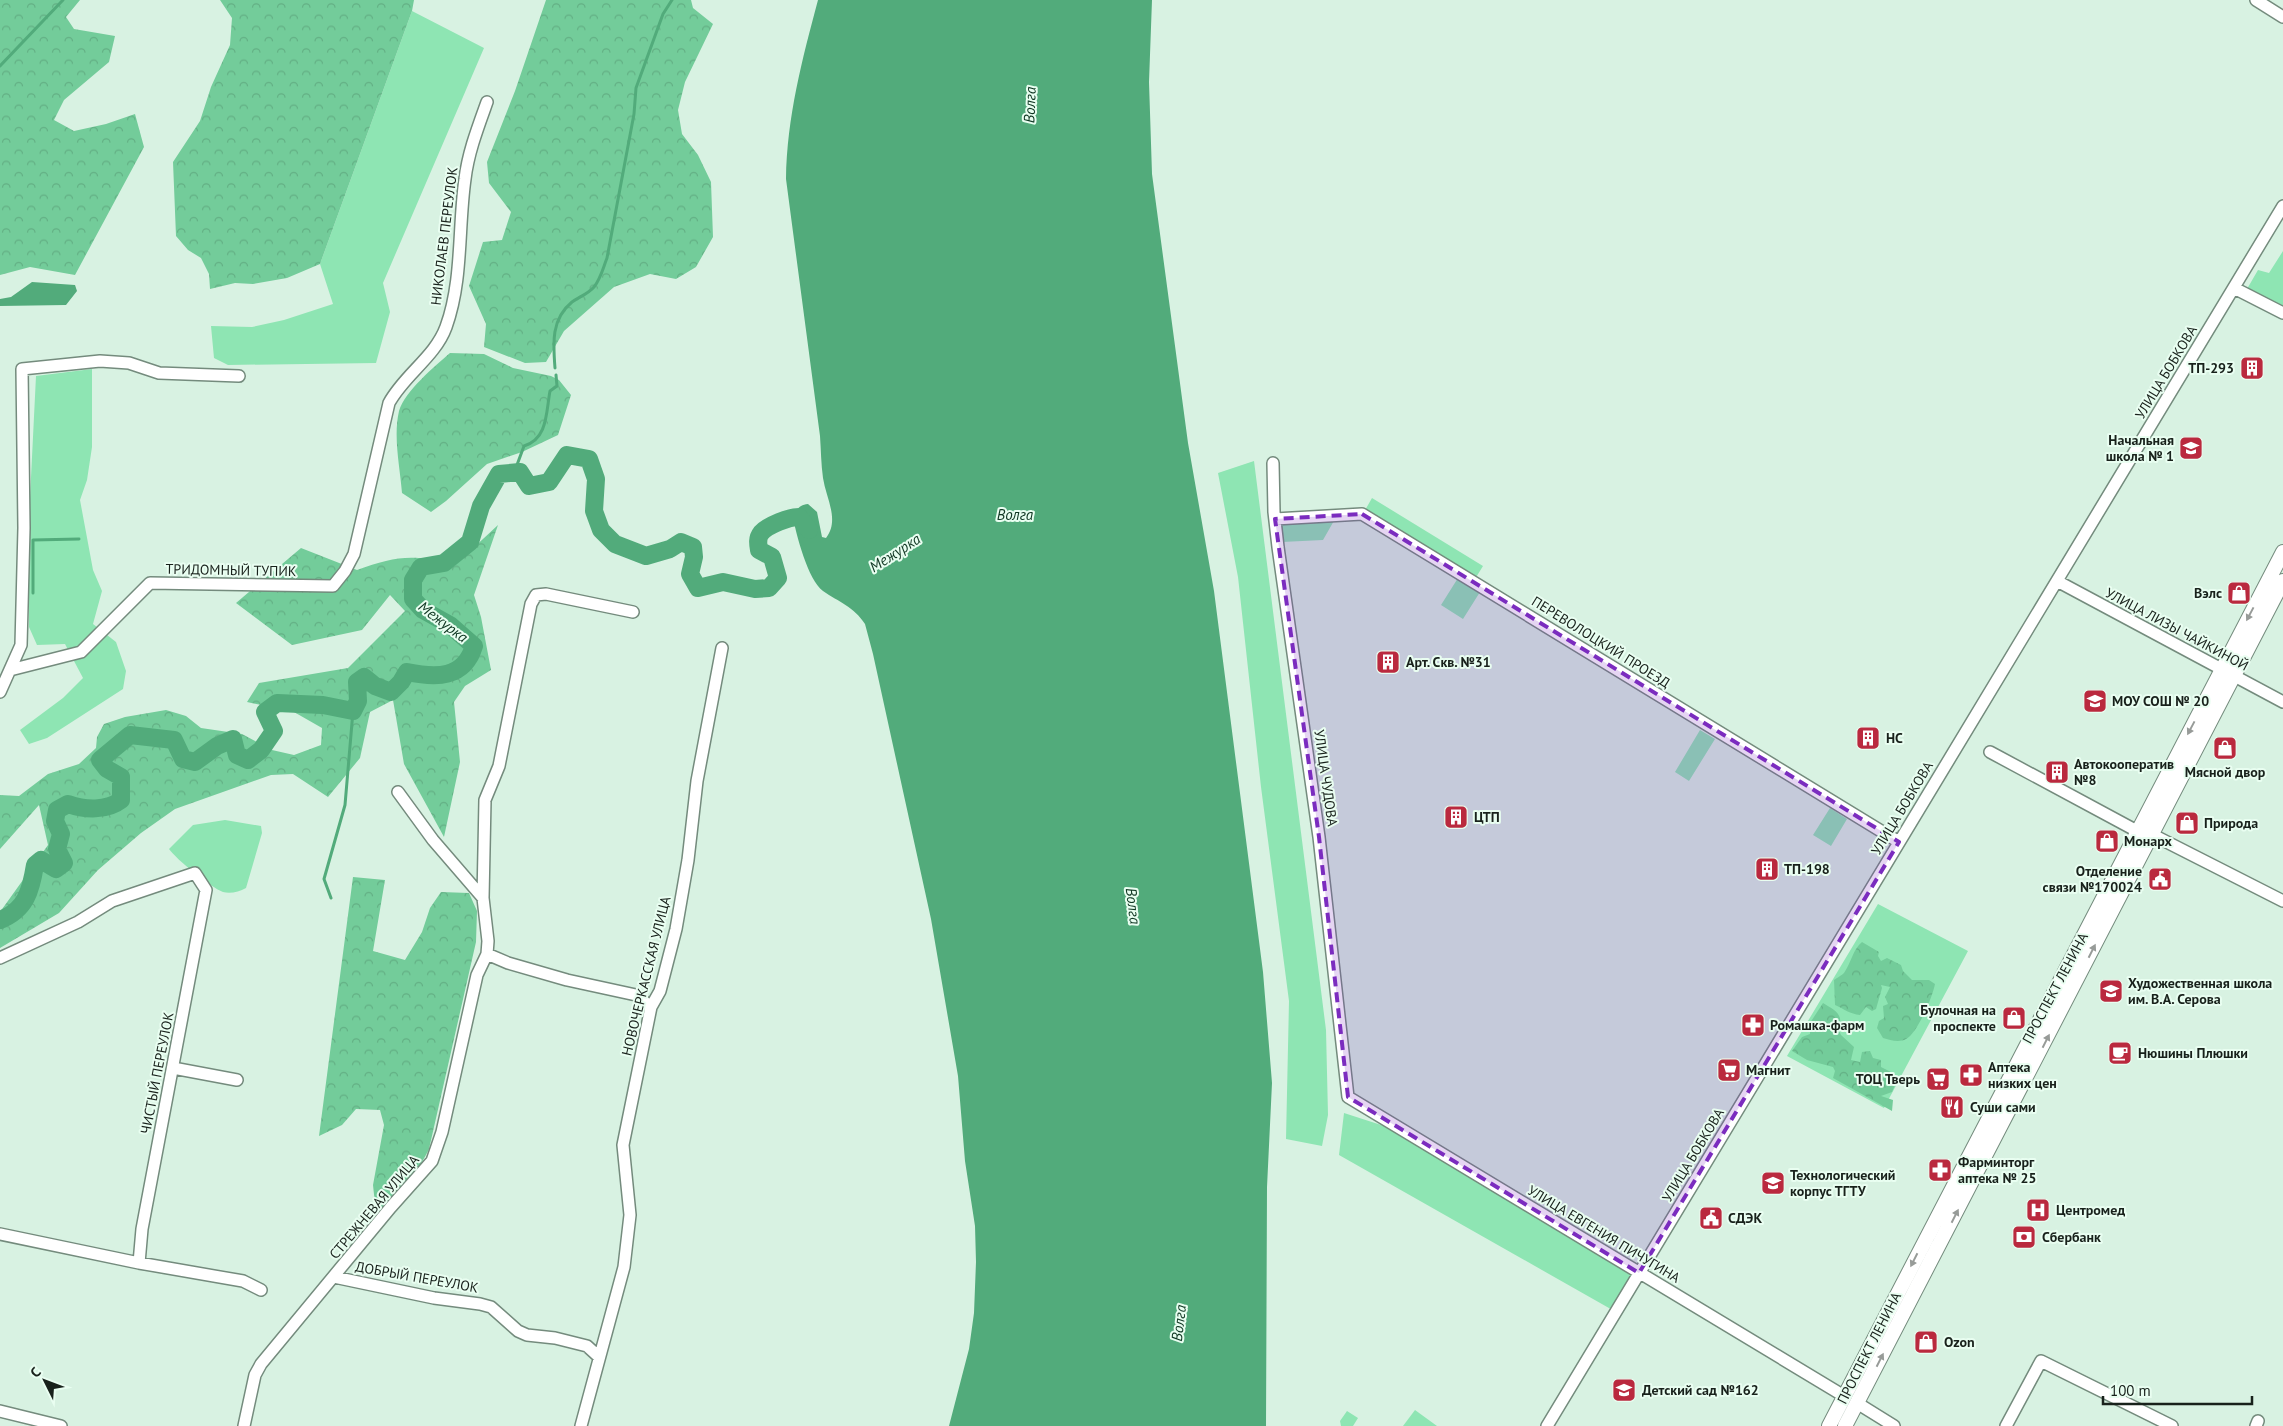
<svg xmlns="http://www.w3.org/2000/svg" width="2283" height="1426" viewBox="0 0 2283 1426" font-family="'PT Sans',sans-serif">
<defs>
<pattern id="forest-crowns" width="20" height="18" patternUnits="userSpaceOnUse" patternTransform="scale(1.25)"><rect width="20" height="18" fill="#73cc9a"/><path d="M2 6a3 3 0 1 1 6 0M12 15a3 3 0 1 1 6 0" fill="none" stroke="#63af84"/></pattern>
</defs>
<rect width="100%" height="100%" fill="#d8f2e2"/>
<path fill="#8ee5b3" d="M412,11L484,48L383,283L390,312L376,363L228,365L214,358L211,326L252,327L284,320L333,304L320,264Z
M2283,251V308L2247,289L2258,270L2269,273Z
M92,369V447L87,480L80,500L93,570L102,591L93,624L116,642L126,671L123,689L47,738L29,744L20,730L63,698L83,678L65,644L37,645L29,627V518L36,376Z
M1254,461L1326,1030L1328,1115L1322,1146L1286,1139L1289,1001L1261,787L1238,577L1218,473Z
M1372,498L1483,566L1475,579L1364,512Z
M1335,519L1323,540L1282,542L1279,523Z
M1458,578L1480,592L1463,619L1441,605Z
M1700,730L1715,739L1689,781L1675,772Z
M1830,808L1847,819L1831,846L1813,835Z
M225,820L261,826L262,833L246,888C239,892 230,894 223,892C210,887 177,860 169,849L193,825Z
M1878,904L1968,951L1884,1108L1787,1056Z
M1344,1113L1409,1134L1639,1273L1616,1312L1339,1155Z
M1415,1410L1437,1426H1403Z
M1347,1411L1358,1418L1353,1426H1341L1340,1421Z"/>
<path fill="url(#forest-crowns)" d="M0,0H80L66,17L74,29L115,36L109,62L64,100L54,120L74,131L106,124L135,114L144,147L75,275L30,267L0,275Z
M220,0H414L412,11L320,264L287,278L253,284L235,283L210,289L209,274L201,258L188,250L176,236L173,162L200,121L211,87L230,45L232,18Z
M546,0H691L693,8L713,24L685,82L678,110L682,134L698,155L711,182L713,237L696,267L676,279L650,274L614,287L564,331L546,362L525,363L484,347L486,324L469,286L483,242L502,240L511,212L489,183L487,162L515,91Z
M450,353L484,354L513,368L551,376L559,380L571,395L558,435L522,452L487,464L446,501L431,512L402,493C400,467 393,437 399,411C405,391 435,366 450,353Z
M498,525L474,595L481,617L491,670L465,686L454,702L460,762L444,837L404,764L393,700L370,712L360,758L328,797L293,774L271,775L175,809L141,833L98,870L59,913L0,948V912L48,845L39,805L0,849V795L19,796L48,774L79,764L96,748L97,737L104,724L125,717L166,710L186,716L201,728L242,734L272,750L294,755L321,745L322,728L294,712L247,702L259,683L348,668L405,611L390,595L362,630L292,645L236,603L301,548L357,570C395,556 416,553 454,566Z
M353,877L385,880L373,951L405,960L422,932L430,908L441,892L469,893L477,911L476,942L429,1149C421,1167 393,1204 376,1213L373,1185L384,1125L380,1110L356,1109L342,1125L319,1136Z
M1862,942L1879,952L1878,956L1881,961L1887,958L1901,965L1903,971L1912,980H1929L1935,984C1933,996 1917,1034 1906,1039C1899,1043 1890,1040 1883,1038L1877,1028L1879,1021L1884,1018L1883,1006L1888,1004L1885,997L1890,987L1881,985L1882,988L1876,1009L1872,1011L1866,1007L1860,1015C1850,1014 1844,1009 1835,1005L1834,980C1837,978 1842,975 1844,973C1851,963 1853,949 1862,942Z
M1823,1003C1834,1010 1845,1014 1838,1029L1841,1035L1854,1047L1851,1060L1860,1062L1862,1052L1870,1051L1873,1058L1881,1060V1067L1893,1073L1895,1085L1892,1092L1881,1096L1893,1100L1892,1111L1833,1078L1835,1071L1833,1067L1807,1060L1792,1051L1802,1037L1810,1034V1023Z"/>
<path fill="#52ab7b" d="M818,0H1152L1149,82L1152,174L1188,443L1214,591L1263,972L1272,1083L1267,1187L1266,1426H949L969,1349L974,1313L976,1262L975,1226L965,1161L958,1076L931,919L873,654L865,624C854,607 839,602 823,591C808,580 796,534 793,517C797,509 799,505 808,504L817,512L822,537L826,538C840,520 826,498 823,478C821,464 821,450 820,436L786,179C787,117 802,60 818,0Z
M32,282L75,285L77,291L66,305L0,306V299L11,297Z"/>
<g fill="none" stroke-linecap="round" stroke-linejoin="round">
<path stroke="#52ab7b" stroke-width="3" d="M0,66L63,0
M555,368C553,343 551,319 572,302C579,297 588,294 594,287C601,278 603,268 607,258L634,114L636,88L663,14L672,0
M514,473L524,446C548,439 546,412 550,391L557,386L556,375
M33,593V540L79,539
M331,898L324,879L345,805L353,711"/>
<path stroke="#52ab7b" stroke-width="18" d="M0,920C26,910 31,890 35,865L41,860L56,869L64,863L57,849L61,834L55,821L57,810L68,804C85,810 107,811 121,800V777L107,769L100,760L130,735L174,740L183,759L195,762L217,746L233,739L237,755L248,760L261,750L274,731L265,712L277,703L323,705L353,711L358,701L357,682L364,677L375,686L391,692L401,682L407,672C436,678 464,679 474,646L450,625L423,610L413,599V580L421,567L444,563L470,542L481,506L499,474L520,472L529,486L549,482L567,455L589,459L596,479L594,511L601,530L615,544L646,556L670,549L681,542L693,547L694,557L690,574L698,588L723,582L755,589L769,588L778,578L772,557L759,550C758,544 757,538 761,533C768,525 789,517 799,517L809,530"/>
<g stroke="#748b7d" stroke-width="14">
<path id="minor" d="M2256,0L2283,17
M2234,288L2283,313
M1273,463L1274,512L1278,547L1319,837L1348,1097L1844,1396
M1275,519L1362,514L1899,842
M2057,581L2283,702
M10,670L81,652L150,583L333,586L345,571L354,554L389,403C404,375 435,357 446,327C463,280 458,228 465,179C468,153 478,127 487,102
M0,692L21,645L24,528L22,369L100,361L129,363L159,373L239,376
M1990,752L2137,831
M398,792L433,840L483,898
M2151,834L2283,901
M487,954L508,963L567,980L636,995L651,1007
M0,958L78,922L112,901L195,873L206,890L142,1229L139,1263
M173,1068L237,1080
M0,1234L139,1263L243,1281L261,1290
M334,1277L434,1298L480,1304L491,1307L518,1331L527,1335L555,1338L587,1346L599,1357
M1857,1403L1894,1426
M0,1411L61,1426
M244,1426L255,1375L261,1364L391,1207L432,1161L442,1132L477,975L487,954L488,941L483,898L485,800L499,766L531,604L536,595L546,594L633,612
M581,1426L624,1267L630,1215L623,1145L651,1007L660,991L676,929L688,860L697,781L722,648
M1547,1426L2283,206
M2006,1426L2041,1361L2172,1426
M2256,1426L2258,1421"/>
</g>
<g stroke="#748b7d" stroke-width="16">
<path id="major" d="M1829,1426L2283,552
M1845,1426L2283,581"/>
</g>
<use href="#minor" stroke="#fff" stroke-width="11"/>
<use href="#major" stroke="#fff" stroke-width="14"/>
</g>
<defs><path id="oneway-solid" d="M-6-.8H1V-3.2L6.5 0L1 3.2V.8H-6Z" transform="scale(1.25)"/></defs>
<g fill="#979b98">
<use href="#oneway-solid" transform="translate(2250 614) rotate(118)"/>
<use href="#oneway-solid" transform="translate(2191 728) rotate(118)"/>
<use href="#oneway-solid" transform="translate(2092 951) rotate(-63)"/>
<use href="#oneway-solid" transform="translate(2046 1041) rotate(-63)"/>
<use href="#oneway-solid" transform="translate(1955 1216) rotate(-63)"/>
<use href="#oneway-solid" transform="translate(1914 1260) rotate(117)"/>
<use href="#oneway-solid" transform="translate(1880 1360) rotate(-63)"/>
</g>
<path fill="#7b2cbf" fill-opacity="0.2" stroke="#7b2cbf" stroke-width="4" stroke-dasharray="10 6" stroke-linejoin="round" d="M1362,514L1899,842L1639,1273L1348,1097L1319,837L1275,519Z"/>
<defs>
<g id="building-square" transform="scale(1.25)"><rect x="-9" y="-9" width="18" height="18" rx="4" fill="#ba293e" stroke="#e9fef1"/><path d="M-4-6H4V6H1V3H-1V6H-4ZM-2.5-4.3h1.7v1.8h-1.7ZM.8-4.3h1.7v1.8H.8ZM-2.5-1h1.7V.8h-1.7ZM.8-1h1.7V.8H.8Z" fill="#fff"/></g>
<g id="school-square" transform="scale(1.25)"><rect x="-9" y="-9" width="18" height="18" rx="4" fill="#ba293e" stroke="#e9fef1"/><path d="M0-5L7-2L0 1L-7-2ZM-4 1L0 2.5L4 1V4Q0 6-4 4Z" fill="#fff"/></g>
<g id="shop-square" transform="scale(1.25)"><rect x="-9" y="-9" width="18" height="18" rx="4" fill="#ba293e" stroke="#e9fef1"/><path d="M-5-2.5h2.3a2.7 3.5 0 0 1 5.4 0H5L5.5 6h-11ZM-1.5-2.5h3a1.5 2.3 0 0 0-3 0Z" fill="#fff"/></g>
<g id="civic-square" transform="scale(1.25)"><rect x="-9" y="-9" width="18" height="18" rx="4" fill="#ba293e" stroke="#e9fef1"/><path d="M-.6-6.5H3V-4.5H.6V-3L4-1V1h2V6H-6V1h2V-1L-.6-3ZM-1.2 2.5V6h2.4V2.5Z" fill="#fff"/></g>
<g id="pharmacy-square" transform="scale(1.25)"><rect x="-9" y="-9" width="18" height="18" rx="4" fill="#ba293e" stroke="#e9fef1"/><path d="M-2-6h4v4h4v4h-4v4h-4v-4h-4v-4h4Z" fill="#fff"/></g>
<g id="cafe-square" transform="scale(1.25)"><rect x="-9" y="-9" width="18" height="18" rx="4" fill="#ba293e" stroke="#e9fef1"/><path d="M-5.5-4.5H6V0H3Q3 3.5 0 3.5H-2.5Q-5.5 3.5-5.5 0ZM3-3.2v2h1.7v-2ZM-6 4.5H4V6H-6Z" fill="#fff"/></g>
<g id="supermarket-square" transform="scale(1.25)"><rect x="-9" y="-9" width="18" height="18" rx="4" fill="#ba293e" stroke="#e9fef1"/><path d="M-6-5.5h2.5l.6 2H6L4.5 2H-2.5L-4.4-4H-6ZM-1.5 3.2a1.3 1.3 0 1 0 .1 0ZM3 3.2a1.3 1.3 0 1 0 .1 0Z" fill="#fff"/></g>
<g id="restaurant-square" transform="scale(1.25)"><rect x="-9" y="-9" width="18" height="18" rx="4" fill="#ba293e" stroke="#e9fef1"/><path d="M-5-6h1v4h1v-4h1v4h1v-4h1v5L-1.5 .5V6h-2V.5L-5-1ZM5-6V6H3V1.5H1.5Q1.5-4 5-6Z" fill="#fff"/></g>
<g id="university-square" transform="scale(1.25)"><rect x="-9" y="-9" width="18" height="18" rx="4" fill="#ba293e" stroke="#e9fef1"/><path d="M0-5L7-2L0 1L-7-2ZM-4 1L0 2.5L4 1V4Q0 6-4 4Z" fill="#fff"/></g>
<g id="hospital-square" transform="scale(1.25)"><rect x="-9" y="-9" width="18" height="18" rx="4" fill="#ba293e" stroke="#e9fef1"/><path d="M-5-5h3v3.5h4V-5h3V5h-3V1.5h-4V5h-3Z" fill="#fff"/></g>
<g id="bank-square" transform="scale(1.25)"><rect x="-9" y="-9" width="18" height="18" rx="4" fill="#ba293e" stroke="#e9fef1"/><path d="M-6-4H6V4H-6ZM0-2.3a2.3 2.3 0 1 0 0 4.6a2.3 2.3 0 1 0 0-4.6Z" fill="#fff"/></g>
</defs>
<g fill-rule="evenodd">
<use href="#building-square" x="2252" y="368"/>
<use href="#school-square" x="2191" y="448"/>
<use href="#shop-square" x="2239" y="593"/>
<use href="#building-square" x="1388" y="662"/>
<use href="#school-square" x="2095" y="701"/>
<use href="#building-square" x="1868" y="738"/>
<use href="#shop-square" x="2225" y="748"/>
<use href="#building-square" x="2057" y="772"/>
<use href="#building-square" x="1456" y="817"/>
<use href="#shop-square" x="2187" y="823"/>
<use href="#shop-square" x="2107" y="841"/>
<use href="#building-square" x="1767" y="869"/>
<use href="#civic-square" x="2160" y="879"/>
<use href="#school-square" x="2111" y="991"/>
<use href="#shop-square" x="2014" y="1018"/>
<use href="#pharmacy-square" x="1753" y="1025"/>
<use href="#cafe-square" x="2120" y="1053"/>
<use href="#supermarket-square" x="1729" y="1070"/>
<use href="#pharmacy-square" x="1971" y="1075"/>
<use href="#supermarket-square" x="1938" y="1079"/>
<use href="#restaurant-square" x="1952" y="1107"/>
<use href="#pharmacy-square" x="1940" y="1170"/>
<use href="#university-square" x="1773" y="1183"/>
<use href="#hospital-square" x="2038" y="1210"/>
<use href="#civic-square" x="1711" y="1218"/>
<use href="#bank-square" x="2024" y="1237"/>
<use href="#shop-square" x="1926" y="1342"/>
<use href="#school-square" x="1624" y="1390"/>
</g>
<g text-anchor="middle" stroke-width="4" stroke-linejoin="round" paint-order="stroke">
<g font-size="14" fill="#18211b" stroke="#e9fef1">
<text transform="translate(444 236) rotate(-83)" y="5">НИКОЛАЕВ ПЕРЕУЛОК</text>
<text transform="translate(2166 372) rotate(-59)" y="5">УЛИЦА БОБКОВА</text>
<text transform="translate(231 570) rotate(1)" y="5">ТРИДОМНЫЙ ТУПИК</text>
<text transform="translate(2177 629) rotate(28)" y="5">УЛИЦА ЛИЗЫ ЧАЙКИНОЙ</text>
<text transform="translate(1601 642) rotate(32)" y="5">ПЕРЕВОЛОЦКИЙ ПРОЕЗД</text>
<text transform="translate(1326 778) rotate(82)" y="5">УЛИЦА ЧУДОВА</text>
<text transform="translate(1902 808) rotate(-59)" y="5">УЛИЦА БОБКОВА</text>
<text transform="translate(646 976) rotate(-76)" y="5">НОВОЧЕРКАССКАЯ УЛИЦА</text>
<text transform="translate(2055 988) rotate(-62)" y="5">ПРОСПЕКТ ЛЕНИНА</text>
<text transform="translate(157 1073) rotate(-79)" y="5">ЧИСТЫЙ ПЕРЕУЛОК</text>
<text transform="translate(1693 1155) rotate(-59)" y="5">УЛИЦА БОБКОВА</text>
<text transform="translate(374 1207) rotate(-50)" y="5">СТРЕЖНЕВАЯ УЛИЦА</text>
<text transform="translate(1604 1234) rotate(31)" y="5">УЛИЦА ЕВГЕНИЯ ПИЧУГИНА</text>
<text transform="translate(417 1277) rotate(10)" y="5">ДОБРЫЙ ПЕРЕУЛОК</text>
<text transform="translate(1869 1348) rotate(-63)" y="5">ПРОСПЕКТ ЛЕНИНА</text>
</g>
<g font-size="14" font-weight="bold" fill="#18211b" stroke="#e9fef1" text-anchor="start">
<text x="2234" y="373" text-anchor="end">ТП-293</text>
<text x="2174" y="445" text-anchor="end">Начальная<tspan x="2174" dy="16">школа № 1</tspan></text>
<text x="2222" y="598" text-anchor="end">Вэлс</text>
<text x="1406" y="667">Арт. Скв. №31</text>
<text x="2112" y="706">МОУ СОШ № 20</text>
<text x="1886" y="743">НС</text>
<text x="2074" y="769">Автокооператив<tspan x="2074" dy="16">№8</tspan></text>
<text x="2225" y="777" text-anchor="middle">Мясной двор</text>
<text x="1474" y="822">ЦТП</text>
<text x="2204" y="828">Природа</text>
<text x="2124" y="846">Монарх</text>
<text x="1784" y="874">ТП-198</text>
<text x="2142" y="876" text-anchor="end">Отделение<tspan x="2142" dy="16">связи №170024</tspan></text>
<text x="2128" y="988">Художественная школа<tspan x="2128" dy="16">им. В.А. Серова</tspan></text>
<text x="1996" y="1015" text-anchor="end">Булочная на<tspan x="1996" dy="16">проспекте</tspan></text>
<text x="1770" y="1030">Ромашка-фарм</text>
<text x="2138" y="1058">Нюшины Плюшки</text>
<text x="1988" y="1072">Аптека<tspan x="1988" dy="16">низких цен</tspan></text>
<text x="1746" y="1075">Магнит</text>
<text x="1920" y="1084" text-anchor="end">ТОЦ Тверь</text>
<text x="1970" y="1112">Суши сами</text>
<text x="1958" y="1167">Фарминторг<tspan x="1958" dy="16">аптека № 25</tspan></text>
<text x="1790" y="1180">Технологический<tspan x="1790" dy="16">корпус ТГТУ</tspan></text>
<text x="2056" y="1215">Центромед</text>
<text x="1728" y="1223">СДЭК</text>
<text x="2042" y="1242">Сбербанк</text>
<text x="1944" y="1347">Ozon</text>
<text x="1642" y="1395">Детский сад №162</text>
</g>
<g font-size="15" font-style="italic" fill="#103723" stroke="#e9fef1">
<text transform="translate(1030 105) rotate(-88)" y="5">Волга</text>
<text x="1015" y="520">Волга</text>
<text transform="translate(895 553) rotate(-33)" y="5">Межурка</text>
<text transform="translate(443 622) rotate(37)" y="5">Межурка</text>
<text transform="translate(1133 906) rotate(83)" y="5">Волга</text>
<text transform="translate(1179 1323) rotate(-83)" y="5">Волга</text>
</g>
</g>
<g transform="translate(45 1381) rotate(312)" stroke="#e9fef1" stroke-width="4" paint-order="stroke">
<path d="M0-4L9 19L0 12L-9 19Z" fill="#18211b"/>
<text y="-8" font-size="14" font-weight="bold" text-anchor="middle" fill="#18211b">С</text>
</g>
<path d="M2103 1396v8h149v-8" fill="none" stroke="#18211b" stroke-width="2.5"/>
<text x="2110" y="1396" font-size="15" fill="#18211b" stroke="#e9fef1" stroke-width="4" paint-order="stroke">100 m</text>
</svg>
